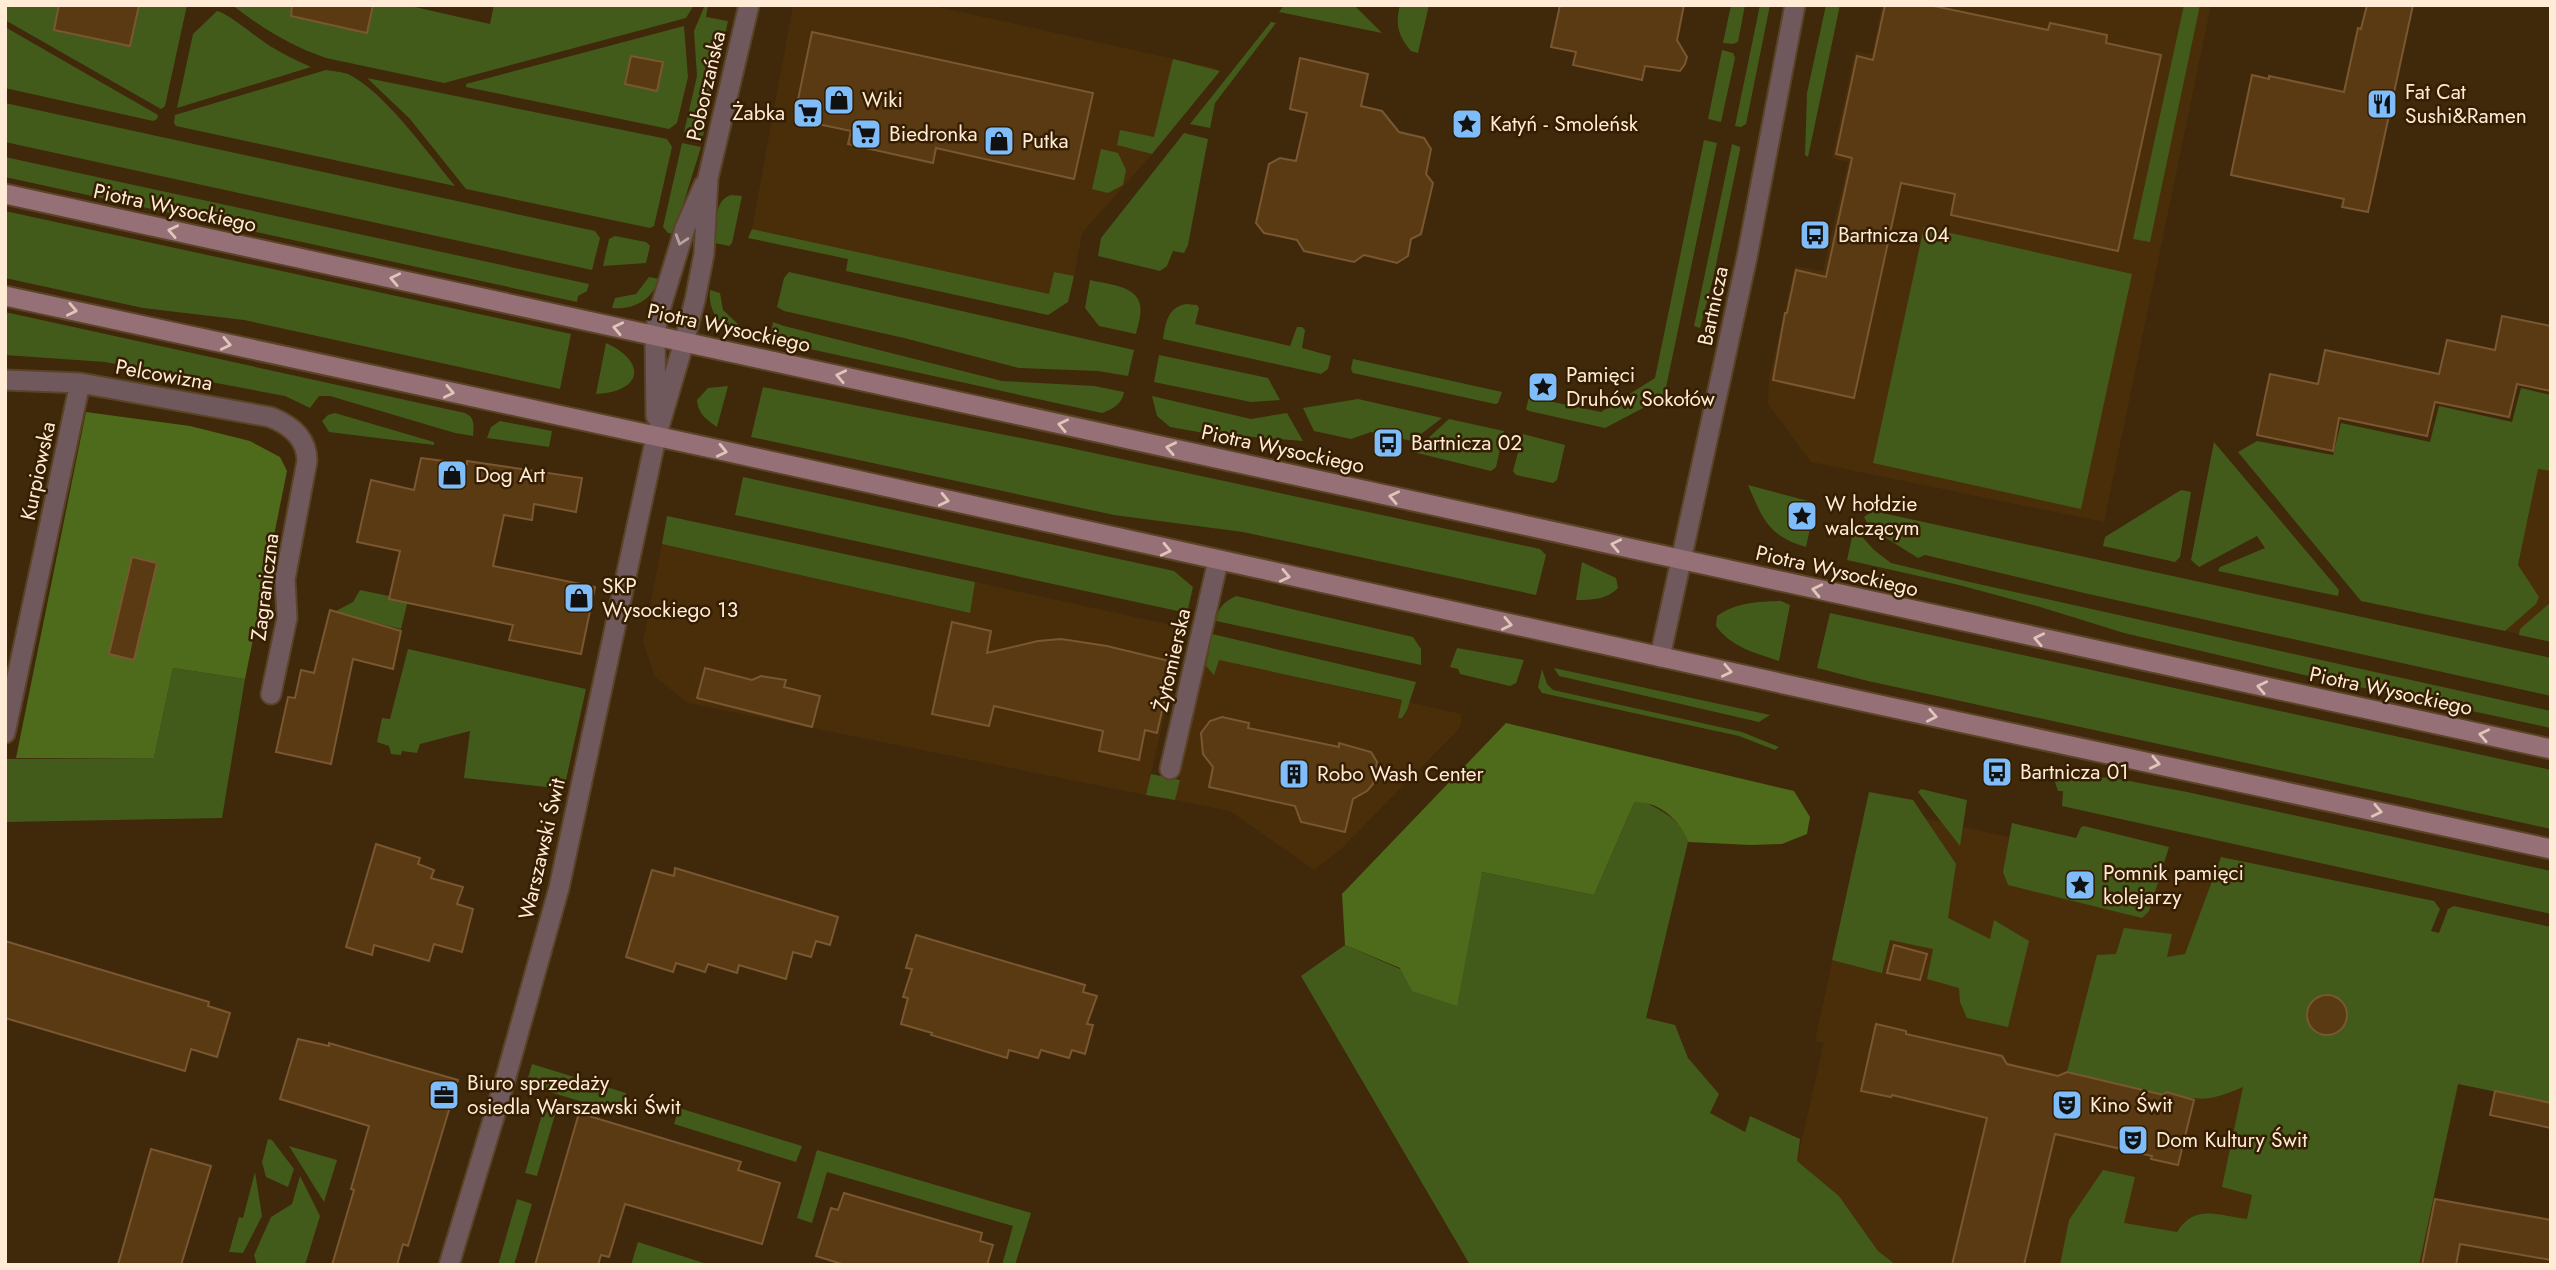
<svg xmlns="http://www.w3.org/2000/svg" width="2556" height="1270" viewBox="0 0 2556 1270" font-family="Jost,sans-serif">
<rect width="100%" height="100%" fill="#40280a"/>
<path fill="#4a2e0a" d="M793,5H929L1215,68L1220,71L1152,154L1082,233L1074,276L1054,272L1050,295L752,229Z
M1882,5H2211L2104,522L1811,462L1768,404L1769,378L1795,266L1823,271L1848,162L1832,158L1855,51L1872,54Z
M2538,468L2551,471V642L2505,631L2536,604L2518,565Z
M662,544L969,613L975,582L1185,628L1146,795L688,703L655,677L643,642Z
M1206,657L1461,714V724L1458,730L1341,849L1314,870L1230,811L1175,800Z
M1866,805L2551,959L2495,1091L2459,1084L2433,1198L2551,1220V1265H1896L1878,1251L1839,1196L1797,1161L1824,1042L1815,1041Z"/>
<path fill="#425b1a" d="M5,5H59L54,30L130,46L135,12H137L139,5H187L165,106L161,109L5,20Z
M232,5H292L290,16L367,33L373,5H406L490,24L494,5H694L686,18L444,83L326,58C290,46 262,28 232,5Z
M705,5H708L706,17L728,21L703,136L684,132L697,76L694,31Z
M1284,5H1354L1382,33L1279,12Z
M1400,5H1429L1418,53L1411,51C1398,36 1395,24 1400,5Z
M1731,5H1745L1738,42L1733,44L1723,43Z
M1760,5H1770L1746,124L1741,127L1735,126Z
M1826,5H1840L1808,157L1805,155L1807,93Z
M2184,5H2200L2150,242L2133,239Z
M217,11C228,13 257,38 270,46C283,54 297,61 311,67L177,108L193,34Z
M1271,22L1276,23L1215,103L1210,128L1190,124Z
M684,26L688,77L677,123L669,129L466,87V84Z
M5,27L158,115L157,119L153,121L5,88Z
M1722,50L1733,53L1735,58L1721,122L1708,119Z
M1173,59L1220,71L1152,154L1117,145L1120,130L1154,137Z
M326,70C333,71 342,72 348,74C384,91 429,155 455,186L176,126L174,123L175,115Z
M367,78L667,139L672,147L654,226L650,228L466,189L410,119Z
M5,103L595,231L600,238L592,270L5,142Z
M1184,133L1208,139L1188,245L1184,253L1173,251L1167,266L1160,271L1098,256L1101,238Z
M1704,140L1717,143L1664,397L1605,428L1529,411L1526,409L1529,397L1601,412L1655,378Z
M682,143L701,147L674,234L668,233L663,227Z
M1732,144L1740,147V150L1713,279L1700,328L1694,326Z
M1101,149L1118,153L1126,170L1123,185L1108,193L1092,189Z
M5,157L589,284L587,291L578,296L577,302L5,177Z
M731,195L742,196L732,243L729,246L715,243C716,227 713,200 731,195Z
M5,211L571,334L560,389L244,320L143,308L5,278Z
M1924,227L2132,274L2081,509L1873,463Z
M752,229L1049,294L1054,272L1074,276L1068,302L1048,315L846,271L848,259L748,238Z
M615,236L646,242L650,246L646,263L603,266L609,239Z
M789,272L1134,350L1128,376L1098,371L1019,368L904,338L784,311L777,307L784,278Z
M649,277L659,279C652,300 634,310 612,308L615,298L636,294Z
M1090,280C1105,284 1137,285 1140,305C1142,313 1138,325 1136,334L1099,326L1085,308Z
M710,290L720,293L723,310L739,325L737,336C719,325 708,311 710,290Z
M1186,304L1197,305L1199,308L1195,324L1290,346L1297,327H1302L1305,330L1302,348L1331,356L1328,369L1321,374L1163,339C1166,322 1167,308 1186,304Z
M5,312L465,413C475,417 474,426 473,436L455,433L330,396H319L310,408L285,396L105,362L5,355Z
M773,322L784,326L1002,381L1094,386L1124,392C1122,404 1113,409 1102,413L778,342L770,339Z
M606,343C648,362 642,392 596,394Z
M1159,355L1268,378L1280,400L1251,402L1154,382Z
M1353,359L1502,392L1498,403L1495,404L1353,373L1351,369Z
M728,386L717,427C707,420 698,414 697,400L708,388Z
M763,387L1061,446L1540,549L1546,555L1536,595L1243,532L1114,515L751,437Z
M2521,388L2551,395V471L2538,469L2518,565L2539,597L2536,604L2505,631L2361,601L2238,452L2257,441L2333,455L2341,423L2430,442L2439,406L2512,422Z
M1152,396L1251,419L1287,413L1303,441L1204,433L1170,427L1157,416Z
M1358,399L1442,418L1412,441L1371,432L1351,439L1314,431L1303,408Z
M335,413L434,442V445L329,432L322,421L328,415Z
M1449,419L1504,431L1496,467L1491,471L1413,452Z
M500,421L552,431L549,447L487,438L491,427Z
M1523,434L1565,445L1557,480L1553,483L1516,475L1513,471Z
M2214,442L2339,590L2338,596L2218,571L2220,567L2265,548L2257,536L2199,567L2191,560Z
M743,477L1174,571L1193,587L1187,613L735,515Z
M1748,485L1808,501L1811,506L1809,514L1799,512V521L1811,524L1806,547C1769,537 1762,518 1748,485Z
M2181,490L2191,492L2180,557L2175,562L2103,546L2105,537Z
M1873,511L2551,658V696L2084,593L1925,555L1918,558L1870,528L1864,517Z
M667,516L975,582L970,613L662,544Z
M1854,528L1874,550L1891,563L1974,583L2551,711V728L2317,678L2124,633L2037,606L1959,585L1847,560Z
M1582,562L1616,578L1618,588C1606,600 1592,600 1576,600Z
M360,590L408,600L401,629L334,612L353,602Z
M1236,596L1413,637L1421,649V665L1216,621C1218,607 1224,602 1236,596Z
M1781,601L1790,605L1779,661C1755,653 1731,647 1716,626L1717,616C1737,602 1757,602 1781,601Z
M2551,602V642L2519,635L2520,629Z
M1830,613L2551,770V829L1868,681L1817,668Z
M1212,634L1416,682L1407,710L1402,718H1398L1402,700L1219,660L1214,675L1206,666Z
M1457,648L1524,660L1516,683L1510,686L1460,674L1458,669L1450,667Z
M408,649L586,689L564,789L464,778L470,731L420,744L417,753L402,751L401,755L391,754L389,746L377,742L382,718L390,719Z
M173,668L245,679L222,818L5,822V759L154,758Z
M1554,668L1770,715L1759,722L1559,676Z
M1542,669L1547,684L1553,690L1742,732L1779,747L1775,750L1739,736L1542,693L1538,687Z
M1151,774L1180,780L1175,800L1146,795Z
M2061,774L2092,779L2108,777L2187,792L2551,871V914L2062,806L2063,791H2058L2053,776Z
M1921,789L1967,800L1960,846L1918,792Z
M1869,792L1913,800L1956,864L1948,918L1990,939L1994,920L2029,941L2008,1027L1967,1018L1960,1002L1959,988L1927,979L1933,949L1890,940L1882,973L1832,960Z
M1643,801C1664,812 1680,819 1688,842L1646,1018L1675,1025L1688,1058L1719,1094L1710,1113L1745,1132L1750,1116L1800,1139L1797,1161L1839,1196L1878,1251L1896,1265H1470L1301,976L1345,945L1400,969L1482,872L1594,895L1634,803Z
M2012,823L2076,838L2081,827L2084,826L2169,847L2149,911L2142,918L2008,885L2003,872Z
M2221,857L2434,901L2440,909L2431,931L2439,933L2448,909L2454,906L2551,927V1103L2458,1084L2419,1265H2060L2069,1220L2103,1170L2135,1177L2124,1223L2177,1232C2195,1203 2219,1216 2247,1219L2252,1195L2222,1187L2243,1087C2209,1101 2202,1102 2166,1092L2164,1095L2067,1072L2097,955L2116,954L2124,928L2172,934L2167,957L2185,954Z
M532,1064L626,1093L620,1113L526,1085Z
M545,1104L557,1108L537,1176L525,1173Z
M679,1108L802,1146L796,1162L674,1124Z
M268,1139L272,1140L294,1169L288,1187L266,1177L262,1162Z
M289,1146L337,1160L324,1202Z
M817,1150L1031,1213L1015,1265H1002L1013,1226L827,1172L812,1223L797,1218Z
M255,1172L262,1216L243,1253L229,1252L239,1217L243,1218Z
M300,1176L320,1216L305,1265H257L254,1255L271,1217L292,1204Z
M517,1199L532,1204L514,1265H498Z
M638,1242L710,1265H631Z"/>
<path fill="#4d6b1a" d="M86,412L190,426L250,441L280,457L287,471L245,679L173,668L154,758H16Z
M1506,723L1794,791L1810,817L1807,834L1782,844L1751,845L1688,842C1681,821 1657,799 1634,803L1594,895L1482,872L1457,1006L1412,991L1400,968L1345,945L1342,894Z"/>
<path fill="#5a3a13" stroke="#795731" stroke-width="2" d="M59,5H139L130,46L54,30Z
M292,5H373L367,33L291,16Z
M1560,5H1684L1677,40L1687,57L1685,64L1680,71L1645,66L1642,80L1573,65L1576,52L1551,47Z
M1885,5H1929L2048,30L2050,23L2107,35L2106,43L2161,55L2118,251L1951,215L1955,194L1901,183L1854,398L1773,380L1785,313H1787L1796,270L1826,277L1852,158L1836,154L1857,56L1873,60Z
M2367,5H2413L2368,212L2342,207L2344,199L2231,175L2252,75L2269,79V76L2344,92L2358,28L2361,29Z
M812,32L1093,93L1074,179L936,148L933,163L848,144L851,131L794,119Z
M631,56L663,62L657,91L625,84Z
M1300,58L1368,74L1361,106L1382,111L1399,132L1424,138L1431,149L1426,174L1433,183L1421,234L1411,239L1408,256L1397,263L1364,255L1354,262L1304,251L1297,240L1264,233L1256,223L1269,164L1280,158L1296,161L1307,113L1290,109Z
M2502,316L2551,326V391L2517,384L2509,417L2435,402L2427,436L2339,418L2333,451L2257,435L2270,374L2318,384L2325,350L2439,374L2447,340L2495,350Z
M421,458L467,464V461L582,478L576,512L534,504L532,520L504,515L493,566L595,587L581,654L509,640L513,625L389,599L400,551L357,542L371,480L414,490Z
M132,557L157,563L134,660L109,654Z
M330,610L401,631L393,669L353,659L331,764L276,752L288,697L295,698L301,670L314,673Z
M952,622L991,631L987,653L1038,641L1061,639L1107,646L1173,662L1157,733L1145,730L1139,760L1099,751L1103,731L994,706L989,726L932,714Z
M705,668L752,680L761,676L786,680L784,687L820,696L812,727L697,698Z
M1222,717L1249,723L1248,728L1339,747V743L1371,752L1377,762L1373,784L1367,791L1353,799L1345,832L1301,822L1295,806L1209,787L1213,767L1203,754L1201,733L1210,721Z
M376,844L420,858L418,864L434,870L431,878L463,887L457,904L473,909L462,952L434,944L429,961L374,945L372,955L346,947Z
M675,868L838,917L830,945L816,941L811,957L793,952L786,979L739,965L737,973L708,964L705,972L676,963L673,972L626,957L652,870L674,876Z
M916,935L1085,985L1083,992L1097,996L1087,1024L1093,1025L1085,1054L1072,1050L1069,1058L1041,1050L1038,1058L1009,1050L1007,1058L931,1035L932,1033L901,1024L908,998L903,997L912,969L906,968Z
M5,941L209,1002L208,1006L230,1013L217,1057L191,1049L185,1071L5,1018Z
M1894,945L1927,954L1920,980L1887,973Z
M2307 1015a20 20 0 1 1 40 0a20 20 0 1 1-40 0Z
M1876,1024L1906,1031V1034L2002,1056L2007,1064L2058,1076L2067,1072L2164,1095L2166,1092L2194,1100L2178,1165L2151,1159L2152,1156L2055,1134L2024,1265H1952L1987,1118L1892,1095L1891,1097L1861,1091Z
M298,1039L329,1046V1043L458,1080L408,1246L403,1244L397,1265H332L354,1190L351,1189L369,1126L280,1099Z
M2495,1091L2551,1103V1128L2490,1115Z
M579,1113L741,1162L738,1170L780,1183L762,1244L625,1204L609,1257L601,1255L598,1265H535Z
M151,1149L211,1166L181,1265H118Z
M844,1193L982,1233L980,1241L993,1245L987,1265H845L816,1256L831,1208L838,1210Z
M2435,1199L2551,1220V1260L2460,1244L2456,1265H2422Z"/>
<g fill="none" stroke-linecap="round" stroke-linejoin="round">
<g stroke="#5b4327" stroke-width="23">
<path id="minor" d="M5,380L80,383L270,417C291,425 307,438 307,461L285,579L287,618L271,694
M656,416L655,336L658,316L685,228L704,185
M1660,657L1747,257L1795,5
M5,733L80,383
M1170,769L1218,561
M449,1265L504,1084L559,888L656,437L684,342L695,300L704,254L708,178L749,5"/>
</g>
<g stroke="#5b4327" stroke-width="23">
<path id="secondary" d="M5,194L2551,749
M5,296L720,450L1866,702L2551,849"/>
</g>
<use href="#minor" stroke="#70595c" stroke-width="19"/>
<use href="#secondary" stroke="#957076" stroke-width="19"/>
</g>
<defs><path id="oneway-chevron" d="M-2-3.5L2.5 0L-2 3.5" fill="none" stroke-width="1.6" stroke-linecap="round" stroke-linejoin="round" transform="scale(1.75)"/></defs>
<g stroke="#dfc6b9">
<use href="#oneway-chevron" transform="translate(173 231) rotate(-168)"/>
<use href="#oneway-chevron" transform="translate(395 279) rotate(-168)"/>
<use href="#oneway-chevron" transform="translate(72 310) rotate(12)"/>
<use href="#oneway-chevron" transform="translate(618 328) rotate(-168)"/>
<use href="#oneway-chevron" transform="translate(226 344) rotate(12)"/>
<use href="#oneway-chevron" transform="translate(841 376) rotate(-168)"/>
<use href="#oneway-chevron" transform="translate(449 392) rotate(12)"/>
<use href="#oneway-chevron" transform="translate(1063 425) rotate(-168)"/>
<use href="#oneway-chevron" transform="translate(1171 448) rotate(-168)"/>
<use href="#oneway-chevron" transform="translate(722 451) rotate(13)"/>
<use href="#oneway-chevron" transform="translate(1394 497) rotate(-168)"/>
<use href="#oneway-chevron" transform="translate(944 500) rotate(13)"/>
<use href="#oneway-chevron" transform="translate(1616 545) rotate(-168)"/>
<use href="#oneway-chevron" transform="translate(1166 550) rotate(13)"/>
<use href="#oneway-chevron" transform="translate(1285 576) rotate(12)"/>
<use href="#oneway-chevron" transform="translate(1817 590) rotate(-167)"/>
<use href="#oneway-chevron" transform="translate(1507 624) rotate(12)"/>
<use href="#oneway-chevron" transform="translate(2039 639) rotate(-168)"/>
<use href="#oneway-chevron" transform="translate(1727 671) rotate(12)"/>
<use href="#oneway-chevron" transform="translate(2262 687) rotate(-168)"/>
<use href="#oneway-chevron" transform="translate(1932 716) rotate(11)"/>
<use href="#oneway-chevron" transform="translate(2484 735) rotate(-168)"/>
<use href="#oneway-chevron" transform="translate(2155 763) rotate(12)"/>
<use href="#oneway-chevron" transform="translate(2377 811) rotate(12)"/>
</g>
<use stroke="#b8a299" href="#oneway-chevron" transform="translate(681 240) rotate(108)"/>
<defs>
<g id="shop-square" transform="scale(1.575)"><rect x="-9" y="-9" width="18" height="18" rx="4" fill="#7ebdf9" stroke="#351e01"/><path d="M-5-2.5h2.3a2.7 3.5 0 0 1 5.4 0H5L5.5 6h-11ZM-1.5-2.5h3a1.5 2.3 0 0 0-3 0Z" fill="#111"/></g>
<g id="restaurant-square" transform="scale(1.575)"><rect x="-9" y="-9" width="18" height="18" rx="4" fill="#7ebdf9" stroke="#351e01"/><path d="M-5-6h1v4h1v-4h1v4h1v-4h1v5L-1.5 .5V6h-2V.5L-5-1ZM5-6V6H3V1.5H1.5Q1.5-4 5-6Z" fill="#111"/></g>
<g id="supermarket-square" transform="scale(1.575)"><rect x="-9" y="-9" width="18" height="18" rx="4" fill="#7ebdf9" stroke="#351e01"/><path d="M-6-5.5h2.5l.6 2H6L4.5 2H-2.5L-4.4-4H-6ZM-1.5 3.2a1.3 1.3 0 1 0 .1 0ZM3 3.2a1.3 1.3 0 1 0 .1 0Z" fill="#111"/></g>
<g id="sight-square" transform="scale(1.575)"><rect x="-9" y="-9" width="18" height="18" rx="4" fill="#7ebdf9" stroke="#351e01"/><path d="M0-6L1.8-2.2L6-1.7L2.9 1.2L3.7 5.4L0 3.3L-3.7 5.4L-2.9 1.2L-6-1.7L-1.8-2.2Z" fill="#111"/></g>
<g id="bus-square" transform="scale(1.575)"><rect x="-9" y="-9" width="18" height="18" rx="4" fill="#7ebdf9" stroke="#351e01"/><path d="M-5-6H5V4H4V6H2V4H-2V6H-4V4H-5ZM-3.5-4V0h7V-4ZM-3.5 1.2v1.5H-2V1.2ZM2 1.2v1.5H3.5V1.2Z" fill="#111"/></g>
<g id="building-square" transform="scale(1.575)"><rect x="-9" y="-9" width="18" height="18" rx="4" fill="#7ebdf9" stroke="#351e01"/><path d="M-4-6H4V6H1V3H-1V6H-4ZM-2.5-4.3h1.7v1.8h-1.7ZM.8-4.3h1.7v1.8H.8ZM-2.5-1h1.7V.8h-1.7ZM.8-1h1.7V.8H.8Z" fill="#111"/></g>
<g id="office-square" transform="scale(1.575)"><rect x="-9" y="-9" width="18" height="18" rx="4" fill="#7ebdf9" stroke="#351e01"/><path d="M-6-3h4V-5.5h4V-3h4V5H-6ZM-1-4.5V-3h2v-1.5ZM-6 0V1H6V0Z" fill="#111"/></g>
<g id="theatre-square" transform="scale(1.575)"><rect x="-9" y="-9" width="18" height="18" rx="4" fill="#7ebdf9" stroke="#351e01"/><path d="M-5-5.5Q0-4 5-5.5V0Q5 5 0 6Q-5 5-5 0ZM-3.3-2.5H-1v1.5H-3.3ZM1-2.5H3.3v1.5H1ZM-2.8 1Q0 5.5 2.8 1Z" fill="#111"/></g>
</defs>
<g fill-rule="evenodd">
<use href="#shop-square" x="839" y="100"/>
<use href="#restaurant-square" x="2382" y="104"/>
<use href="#supermarket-square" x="808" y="113"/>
<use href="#sight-square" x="1467" y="124"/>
<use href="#supermarket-square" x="866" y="134"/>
<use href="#shop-square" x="999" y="141"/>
<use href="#bus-square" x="1815" y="235"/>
<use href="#sight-square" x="1543" y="387"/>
<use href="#bus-square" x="1388" y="443"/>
<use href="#shop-square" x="452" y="475"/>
<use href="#sight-square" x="1802" y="516"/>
<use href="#shop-square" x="579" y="598"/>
<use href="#bus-square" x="1997" y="772"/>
<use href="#building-square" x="1294" y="774"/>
<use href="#sight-square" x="2080" y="885"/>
<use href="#office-square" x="444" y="1095"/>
<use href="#theatre-square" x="2067" y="1105"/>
<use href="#theatre-square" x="2133" y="1140"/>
</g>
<g text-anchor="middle" stroke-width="5" stroke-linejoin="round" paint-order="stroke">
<g font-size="21" fill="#ffebd6" stroke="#351e01">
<text transform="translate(706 86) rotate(-77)" y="7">Poborzańska</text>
<text transform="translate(175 208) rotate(12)" y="7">Piotra Wysockiego</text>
<text transform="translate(1713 306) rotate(-78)" y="7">Bartnicza</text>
<text transform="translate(729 328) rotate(12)" y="7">Piotra Wysockiego</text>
<text transform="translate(164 375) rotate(10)" y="7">Pelcowizna</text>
<text transform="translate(1283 449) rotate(12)" y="7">Piotra Wysockiego</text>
<text transform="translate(38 471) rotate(-78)" y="7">Kurpiowska</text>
<text transform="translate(1837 571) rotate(13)" y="7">Piotra Wysockiego</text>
<text transform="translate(265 587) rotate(-83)" y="7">Zagraniczna</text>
<text transform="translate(1172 660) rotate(-77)" y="7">Żytomierska</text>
<text transform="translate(2391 691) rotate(12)" y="7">Piotra Wysockiego</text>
<text transform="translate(542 849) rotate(-77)" y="7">Warszawski Świt</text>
</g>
<g font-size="21" fill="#ffebd6" stroke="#351e01" text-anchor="start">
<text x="2405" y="99">Fat Cat<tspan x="2405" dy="24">Sushi&amp;Ramen</tspan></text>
<text x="862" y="107">Wiki</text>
<text x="785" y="120" text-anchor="end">Żabka</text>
<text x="1490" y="131">Katyń - Smoleńsk</text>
<text x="889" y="141">Biedronka</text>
<text x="1022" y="148">Putka</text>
<text x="1838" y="242">Bartnicza 04</text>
<text x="1566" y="382">Pamięci<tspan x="1566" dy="24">Druhów Sokołów</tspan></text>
<text x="1411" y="450">Bartnicza 02</text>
<text x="475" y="482">Dog Art</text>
<text x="1825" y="511">W hołdzie<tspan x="1825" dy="24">walczącym</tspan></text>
<text x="602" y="593">SKP<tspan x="602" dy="24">Wysockiego 13</tspan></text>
<text x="2020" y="779">Bartnicza 01</text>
<text x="1317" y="781">Robo Wash Center</text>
<text x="2103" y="880">Pomnik pamięci<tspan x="2103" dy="24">kolejarzy</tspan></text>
<text x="467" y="1090">Biuro sprzedaży<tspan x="467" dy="24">osiedla Warszawski Świt</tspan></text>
<text x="2090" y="1112">Kino Świt</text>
<text x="2156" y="1147">Dom Kultury Świt</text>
</g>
</g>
<rect width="2556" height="1270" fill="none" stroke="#ffebd6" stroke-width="14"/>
</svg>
